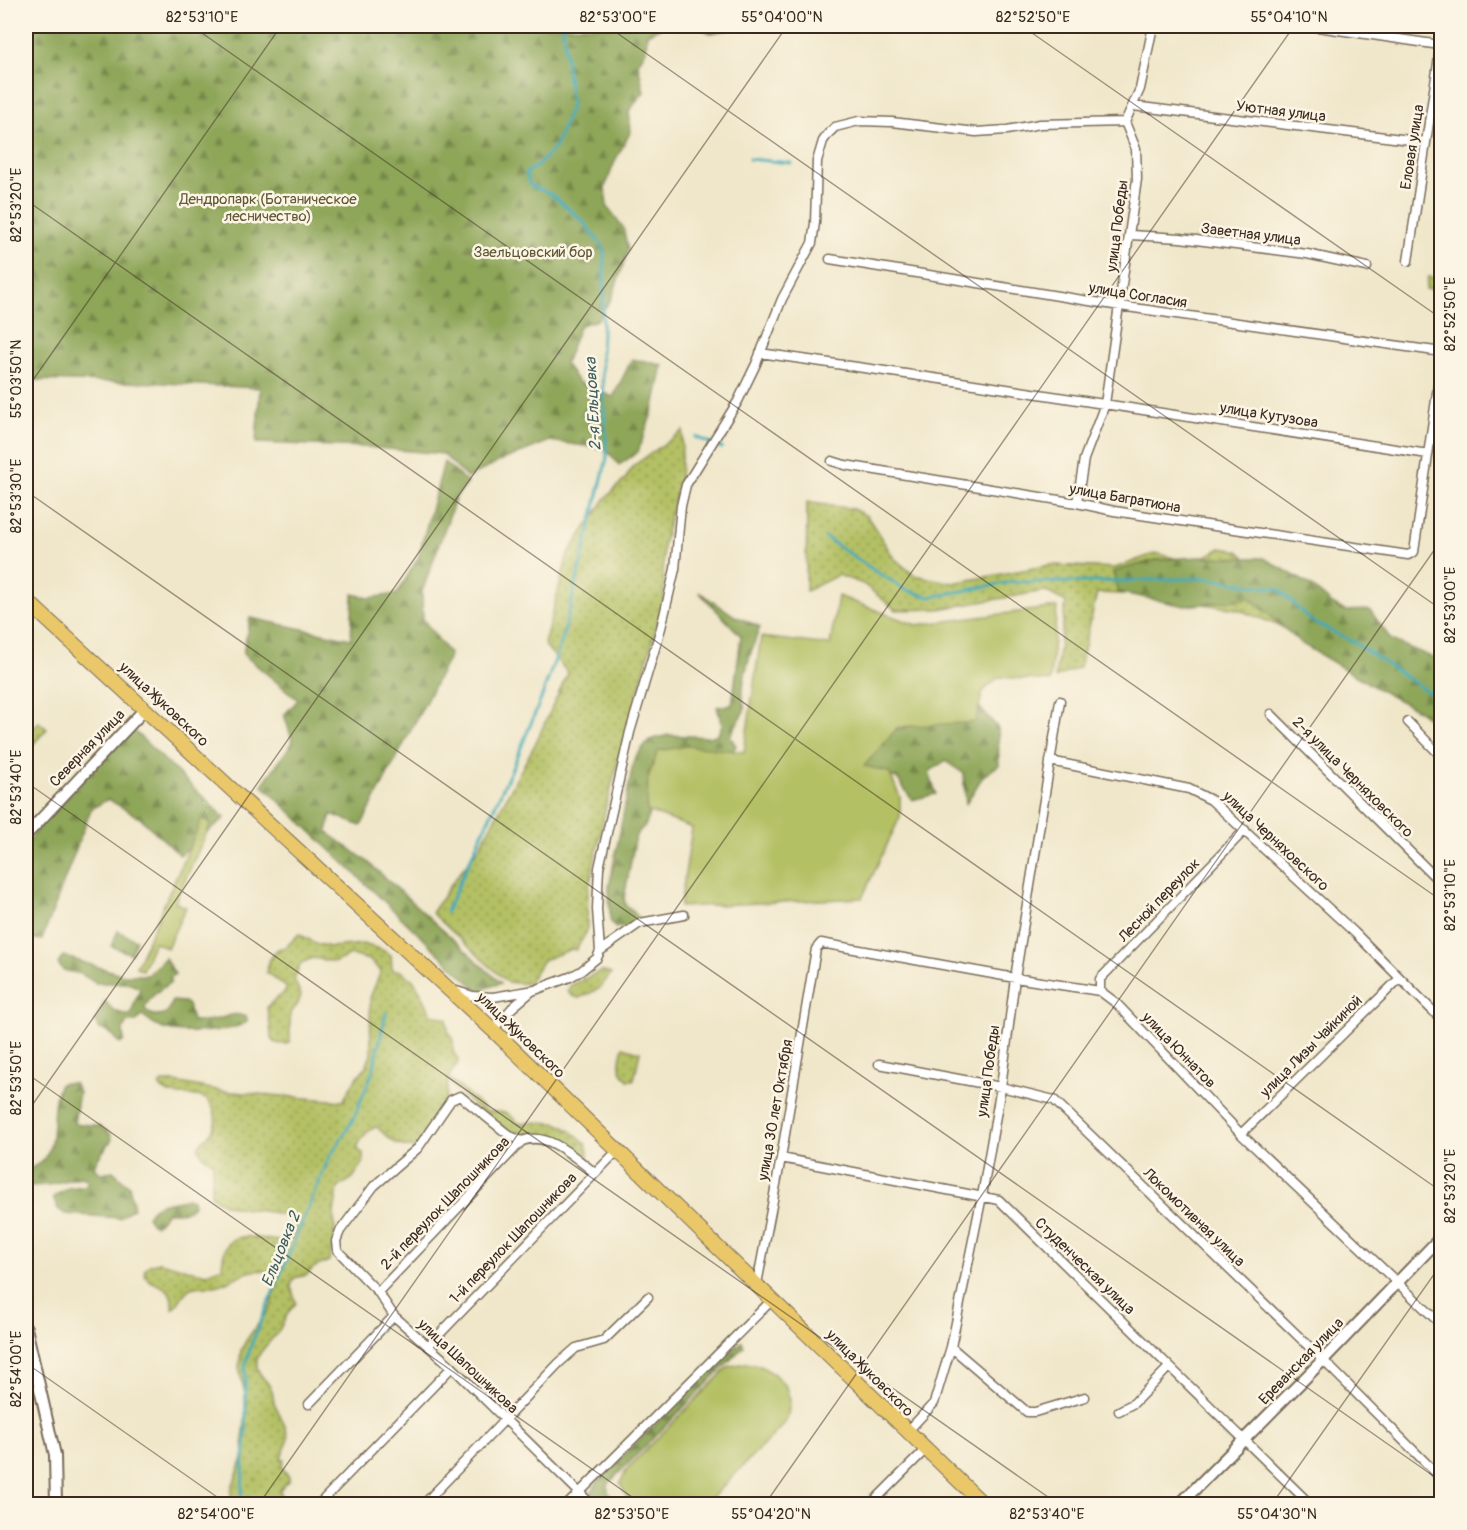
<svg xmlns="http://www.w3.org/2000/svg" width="1467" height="1530" viewBox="0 0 1467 1530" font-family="Pangolin,sans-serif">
<defs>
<pattern id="green-dots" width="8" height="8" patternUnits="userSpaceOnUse" patternTransform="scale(1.5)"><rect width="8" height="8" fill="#b3c063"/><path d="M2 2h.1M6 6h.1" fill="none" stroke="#939c51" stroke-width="1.8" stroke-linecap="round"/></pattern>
<pattern id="forest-firs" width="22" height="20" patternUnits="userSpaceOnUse" patternTransform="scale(1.5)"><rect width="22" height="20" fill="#8ea659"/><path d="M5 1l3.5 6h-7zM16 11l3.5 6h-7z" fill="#758749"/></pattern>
</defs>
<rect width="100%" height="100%" fill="#fcf5e5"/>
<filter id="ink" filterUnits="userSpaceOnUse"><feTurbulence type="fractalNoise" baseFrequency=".0167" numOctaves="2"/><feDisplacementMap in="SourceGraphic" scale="12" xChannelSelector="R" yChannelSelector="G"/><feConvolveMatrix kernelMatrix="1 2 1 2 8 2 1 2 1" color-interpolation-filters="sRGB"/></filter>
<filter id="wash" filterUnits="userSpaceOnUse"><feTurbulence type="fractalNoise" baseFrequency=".008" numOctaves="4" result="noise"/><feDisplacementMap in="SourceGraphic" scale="24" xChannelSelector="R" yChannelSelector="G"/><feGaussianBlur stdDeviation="1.35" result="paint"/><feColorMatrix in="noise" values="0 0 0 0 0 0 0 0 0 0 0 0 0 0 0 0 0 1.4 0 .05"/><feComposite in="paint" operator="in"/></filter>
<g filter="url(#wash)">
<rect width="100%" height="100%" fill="#f0e7ca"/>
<path fill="url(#green-dots)" stroke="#777540" stroke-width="1.5" d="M683,431L680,477L663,546L664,600L607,802L588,892L587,931L576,950L572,949L543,960L528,984L507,982L432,913L454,880L479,848L535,744L568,673L544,644L568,554L605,499L626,478L633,466Z
M807,502L853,509L867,516L894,558L914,575L953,583L1050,565L1115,568L1156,553L1192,563L1221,548L1238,551L1260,570L1302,580L1330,603L1358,617L1373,615L1392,641L1441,668V728L1337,649L1237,609L1143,595L1097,593L1080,667L1055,678L1066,602L1045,591L939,609L896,610L863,584L838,575L806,591Z
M39,722L47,729L26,752V736Z
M299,934L317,944L331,947L363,944L380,949L391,955L392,968L395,971L399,970L413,980L422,994L431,1014L447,1019L448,1032L453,1039V1052L458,1059V1063L448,1078L446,1099L418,1148C397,1147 392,1142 377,1127C367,1129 361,1139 357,1148L363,1154V1163L353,1178L338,1188L334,1213L335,1235L329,1261L313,1268L307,1275L294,1278L291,1286L296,1303C285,1314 287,1318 279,1330C274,1339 258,1351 257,1360C255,1373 266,1379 271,1388C273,1392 273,1398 274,1402C279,1414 286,1424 288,1437C288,1443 283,1452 281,1459H284L282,1467L289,1477V1481L285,1483L280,1490L282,1498L268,1504H230L232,1487L244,1456L243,1439L247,1403L239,1368L241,1350L247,1339L270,1308L276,1287L273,1273C247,1264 237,1281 215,1286C207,1287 198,1285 191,1288C182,1292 180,1304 173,1309C171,1281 163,1292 145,1277V1269L151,1264L160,1262L206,1274L222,1267C224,1219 258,1243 288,1241C297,1233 295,1219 283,1215C265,1208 223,1212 211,1194L213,1163L202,1155L198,1147C202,1140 209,1137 213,1129C216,1123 216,1117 214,1111C206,1083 173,1106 159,1085L162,1082H175L222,1091L343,1101L353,1083L366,1066L371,1055L370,998L381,971L369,960L351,955L335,962L313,958L301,963L294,979L301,995L298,1004L290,1014V1041L287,1044C266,1044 272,1037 270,1024C269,1019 268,1014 267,1008C274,997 281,999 287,988L266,972L270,959L275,952L278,949L286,947Z
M601,971L611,974L599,989L579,998L572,996L567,991L571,985Z
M623,1047L640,1052L634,1080H628C617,1069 619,1061 623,1047Z
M450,1079L487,1111L507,1113L519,1123C530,1122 542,1122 553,1123C562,1123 584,1139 587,1147C589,1151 588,1158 588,1162L578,1158L573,1150L563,1143L543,1136L509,1132L473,1105L451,1083Z"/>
<path fill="url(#forest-firs)" stroke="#64683c" stroke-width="1.5" d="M26,26H663L647,34L646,50L638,64L644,92L629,111L631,131L616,159L605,187L607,206L623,227L628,250L612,298L597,320L580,325L565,363L578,382L613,397L632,359L663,365L654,407L638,452L619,465L606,449L550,441L500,461L467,478L443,454L366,447L256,443L260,388L162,383L26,380Z
M695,26H739L738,28L711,33Z
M444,462L468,483L456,497L422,592L423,619L450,655L361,826L331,814L327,832L368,862L501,983L478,991L262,785L293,742L284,715L298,700L243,654L250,618L351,639L353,594L369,598L397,594L418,558Z
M1199,557L1264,558L1309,584L1341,611L1370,610L1391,640L1441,661V722L1385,693L1302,644L1250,598L1185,606L1118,592L1113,572L1155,560Z
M699,592L735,616L760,627C752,649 737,687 745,709L730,736L736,746L731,753H666L652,765L647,786L651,807L646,824L636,835L624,898L626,906L631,909L639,918L633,925L615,928L610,920L609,887L634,759L649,740L669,735L709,737L718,734L722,725L717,707L732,705L741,636Z
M976,703L998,728L999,765L983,776L966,804L963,773L945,761L929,772L936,794L912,800L897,778L860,770L892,731L908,727L933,710Z
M130,731L135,732L225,818L180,855L140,818L108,799L91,809L42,940L26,938V845L41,824Z
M118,931L136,940L131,954L111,946Z
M63,956L124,975H147L165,958L175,974L170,978L171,982C161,989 148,997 145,1009C150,1016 162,1019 168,1011C171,1008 170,1004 172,1001L184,1002L188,1005L192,1021C199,1021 206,1021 213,1020C226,1018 235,1010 247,1018V1022C231,1033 175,1036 157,1026C152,1023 147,1018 142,1015L136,1022H127L123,1030L124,1041L120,1044L108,1031L100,1029L95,1021L105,1001L114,1011L130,1016L140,988L128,983H96L81,974L63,970L58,964Z
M61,1083H74L79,1092L74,1123L99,1126L110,1133L112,1139C107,1149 96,1157 94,1167L100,1173L113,1171L129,1186L134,1207L120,1218L65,1214L58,1209L53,1197L68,1188L86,1186L88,1179L80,1177L48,1185L26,1186V1172C31,1168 37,1165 42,1161C60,1144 47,1103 61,1083Z
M188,1198L193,1200L194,1204C187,1214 178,1212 167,1212L156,1225L152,1224L147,1217C153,1200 173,1203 188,1198Z
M742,1342L744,1346L608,1484V1493L620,1504H600L591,1492L601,1477L730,1351Z"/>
<path fill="#b3c063" stroke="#777540" stroke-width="1.5" d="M1428,277L1441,279V291L1426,289Z
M838,596L916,625L1057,607L1050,681L999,677L983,691L975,722L898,727L864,766L889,772L900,797V817L862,898L680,907L692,828L647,811L648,778L658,751L687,746L744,752L761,637L830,645Z
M202,819L211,823L175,902L186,907L167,948L154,942L142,970L136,967Z
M745,1363L759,1365L774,1374L786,1387L790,1400L788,1415L785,1423L706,1504H630L620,1483L627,1469L728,1367Z"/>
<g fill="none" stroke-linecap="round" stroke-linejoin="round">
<path stroke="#3aaab7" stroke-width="3" d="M749,159L791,163
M696,437L722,448
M825,537L875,571L906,590L930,597L1011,582H1090L1207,578L1279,589L1311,621L1352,641L1442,701
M446,912L515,762L541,699L562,640L607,458L601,353L604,290V248L582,220L552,195L530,185L526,173L538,165L555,147L571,106L563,30L564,26
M241,1504L246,1429L245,1365L253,1340L329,1158L353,1120L373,1071L386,1013"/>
</g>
</g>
<g filter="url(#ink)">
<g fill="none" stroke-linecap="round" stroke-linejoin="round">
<g stroke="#7a6c5a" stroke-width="11">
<path id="minor" d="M1311,26L1440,45
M1133,106L1426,142
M1131,235L1180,238L1307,254L1367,267
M830,259L1120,306L1442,352
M1408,261L1442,37
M760,353L961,382L1428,454
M832,461L845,465L1077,503L1114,511L1408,555L1414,552L1442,358
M1077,503L1084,459L1105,404L1137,179L1136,149L1125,122L1140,89L1153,26
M1271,714L1442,884
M1408,722L1442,757
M1050,761L1189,789L1211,800L1354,932L1442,1020
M600,951L640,923L684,915
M453,990L473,996L493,997L535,990L570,977L581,971L597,958L600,951L597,909L599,868L630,732L661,628L675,569L681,506L686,485L738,401L756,364L782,299L812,243L815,223L817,161L823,141L828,134L835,127L859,121L892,122L976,132L1007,130L1040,124L1125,122
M1100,991V979L1245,830
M493,1030L512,1008L532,991
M879,1064L1001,1087L1054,1100L1323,1360L1442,1479
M1241,1134L1400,978
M522,1141L510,1136L460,1096L451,1100L418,1148L374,1186L340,1231L336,1241L337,1250L378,1292L394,1316L452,1367L591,1504
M781,1158L999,1200L1310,1504
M757,1284L781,1158L816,949L821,943L1015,978L1100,991L1116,1003L1241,1134L1442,1325
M378,1292L522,1141C549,1131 575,1158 595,1173
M429,1345L618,1150
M951,1347L1027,1412H1035L1085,1397
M309,1404L394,1316
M1119,1411L1134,1403L1169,1367
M907,1432L934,1403L951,1347L982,1196L1001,1087L1015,978L1060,701
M319,1504L452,1367
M424,1504L559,1363L576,1348L604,1340L648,1297
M568,1504L773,1299
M871,1504L926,1449"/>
</g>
<g stroke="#7a6c5a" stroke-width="14">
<path id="tertiary" d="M26,835L145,709
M26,1328L55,1455L56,1504
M1180,1504L1323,1360L1442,1236"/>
</g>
<g stroke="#7a6c5a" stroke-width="16">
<path id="primary" d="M26,600L493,1030L983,1504"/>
</g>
<use href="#minor" stroke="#fff" stroke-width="8"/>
<use href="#tertiary" stroke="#fff" stroke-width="10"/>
<use href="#primary" stroke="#eac769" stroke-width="14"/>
</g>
</g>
<path fill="none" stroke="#3b2a1e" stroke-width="1.5" stroke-opacity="0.45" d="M192,26L1442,901M607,26L1442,610M1022,26L1442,319M1438,26L1442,28M26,200L1442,1192M26,390L281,26M26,491L1442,1482M26,782L1058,1504M26,1073L642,1504M26,1114L787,26M26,1363L227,1504M259,1504L1294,26M765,1504L1442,539M1272,1504L1442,1263"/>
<g text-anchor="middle" stroke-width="5" stroke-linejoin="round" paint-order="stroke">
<g font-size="15" fill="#3b2a1e" stroke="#fcf5e5">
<text transform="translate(1281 111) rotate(7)" y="5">Уютная улица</text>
<text transform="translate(1412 147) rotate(-81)" y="5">Еловая улица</text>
<text transform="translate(1117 226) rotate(-83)" y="5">улица Победы</text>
<text transform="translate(1251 234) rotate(7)" y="5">Заветная улица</text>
<text transform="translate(1138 295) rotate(9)" y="5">улица Согласия</text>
<text transform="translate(1269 415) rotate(9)" y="5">улица Кутузова</text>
<text transform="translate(1125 498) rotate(10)" y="5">улица Багратиона</text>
<text transform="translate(164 704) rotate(43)" y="5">улица Жуковского</text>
<text transform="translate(87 748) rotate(-46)" y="5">Северная улица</text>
<text transform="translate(1353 777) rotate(45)" y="5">2-я улица Черняховского</text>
<text transform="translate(1276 841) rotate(43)" y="5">улица Черняховского</text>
<text transform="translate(1159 900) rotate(-46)" y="5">Лесной переулок</text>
<text transform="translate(521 1035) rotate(44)" y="5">улица Жуковского</text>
<text transform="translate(1311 1046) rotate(-45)" y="5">улица Лизы Чайкиной</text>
<text transform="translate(1179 1050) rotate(46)" y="5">улица Юннатов</text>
<text transform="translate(988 1071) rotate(-82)" y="5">улица Победы</text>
<text transform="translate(775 1110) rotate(-80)" y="5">улица 30 лет Октября</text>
<text transform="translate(445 1203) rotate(-46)" y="5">2-й переулок Шапошникова</text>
<text transform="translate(1194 1217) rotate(44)" y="5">Локомотивная улица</text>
<text transform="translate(513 1238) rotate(-46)" y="5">1-й переулок Шапошникова</text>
<text transform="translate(1085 1266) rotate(44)" y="5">Студенческая улица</text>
<text transform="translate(1301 1361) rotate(-46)" y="5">Ереванская улица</text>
<text transform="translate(468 1366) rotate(43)" y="5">улица Шапошникова</text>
<text transform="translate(870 1373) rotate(45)" y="5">улица Жуковского</text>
</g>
<g font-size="15" fill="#5f5733" stroke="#fcf5e5">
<text x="268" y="204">Дендропарк (Ботаническое<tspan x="268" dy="17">лесничество)</tspan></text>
<text x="533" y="257">Заельцовский бор</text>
</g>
<g font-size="16" font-style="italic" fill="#3b5d5b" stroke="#fcf5e5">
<text transform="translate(592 404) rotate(-93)" y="6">2-я Ельцовка</text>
<text transform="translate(280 1249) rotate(-68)" y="6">Ельцовка 2</text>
</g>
</g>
<rect width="1467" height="1530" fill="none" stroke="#fcf5e5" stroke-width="66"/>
<rect x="33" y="33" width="1401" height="1464" fill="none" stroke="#3b2a1e" stroke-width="2"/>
<g font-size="15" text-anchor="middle" fill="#3b2a1e">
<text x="202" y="22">82°53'10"E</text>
<text x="618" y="22">82°53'00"E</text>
<text x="782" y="22">55°04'00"N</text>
<text x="1033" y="22">82°52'50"E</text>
<text x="1289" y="22">55°04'10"N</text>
<text transform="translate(16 205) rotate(-90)" y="5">82°53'20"E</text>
<text transform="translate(1450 314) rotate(-90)" y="5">82°52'50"E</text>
<text transform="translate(16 379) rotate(-90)" y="5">55°03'50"N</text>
<text transform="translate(16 496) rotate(-90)" y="5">82°53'30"E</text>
<text transform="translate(1450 605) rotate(-90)" y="5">82°53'00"E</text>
<text transform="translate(16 787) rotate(-90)" y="5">82°53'40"E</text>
<text transform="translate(1450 895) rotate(-90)" y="5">82°53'10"E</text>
<text transform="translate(16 1078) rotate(-90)" y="5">82°53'50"E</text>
<text transform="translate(1450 1186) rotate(-90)" y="5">82°53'20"E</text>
<text transform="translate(16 1369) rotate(-90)" y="5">82°54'00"E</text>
<text x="216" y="1519">82°54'00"E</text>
<text x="632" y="1519">82°53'50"E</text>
<text x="771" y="1519">55°04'20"N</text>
<text x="1047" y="1519">82°53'40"E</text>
<text x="1277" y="1519">55°04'30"N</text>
</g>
</svg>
